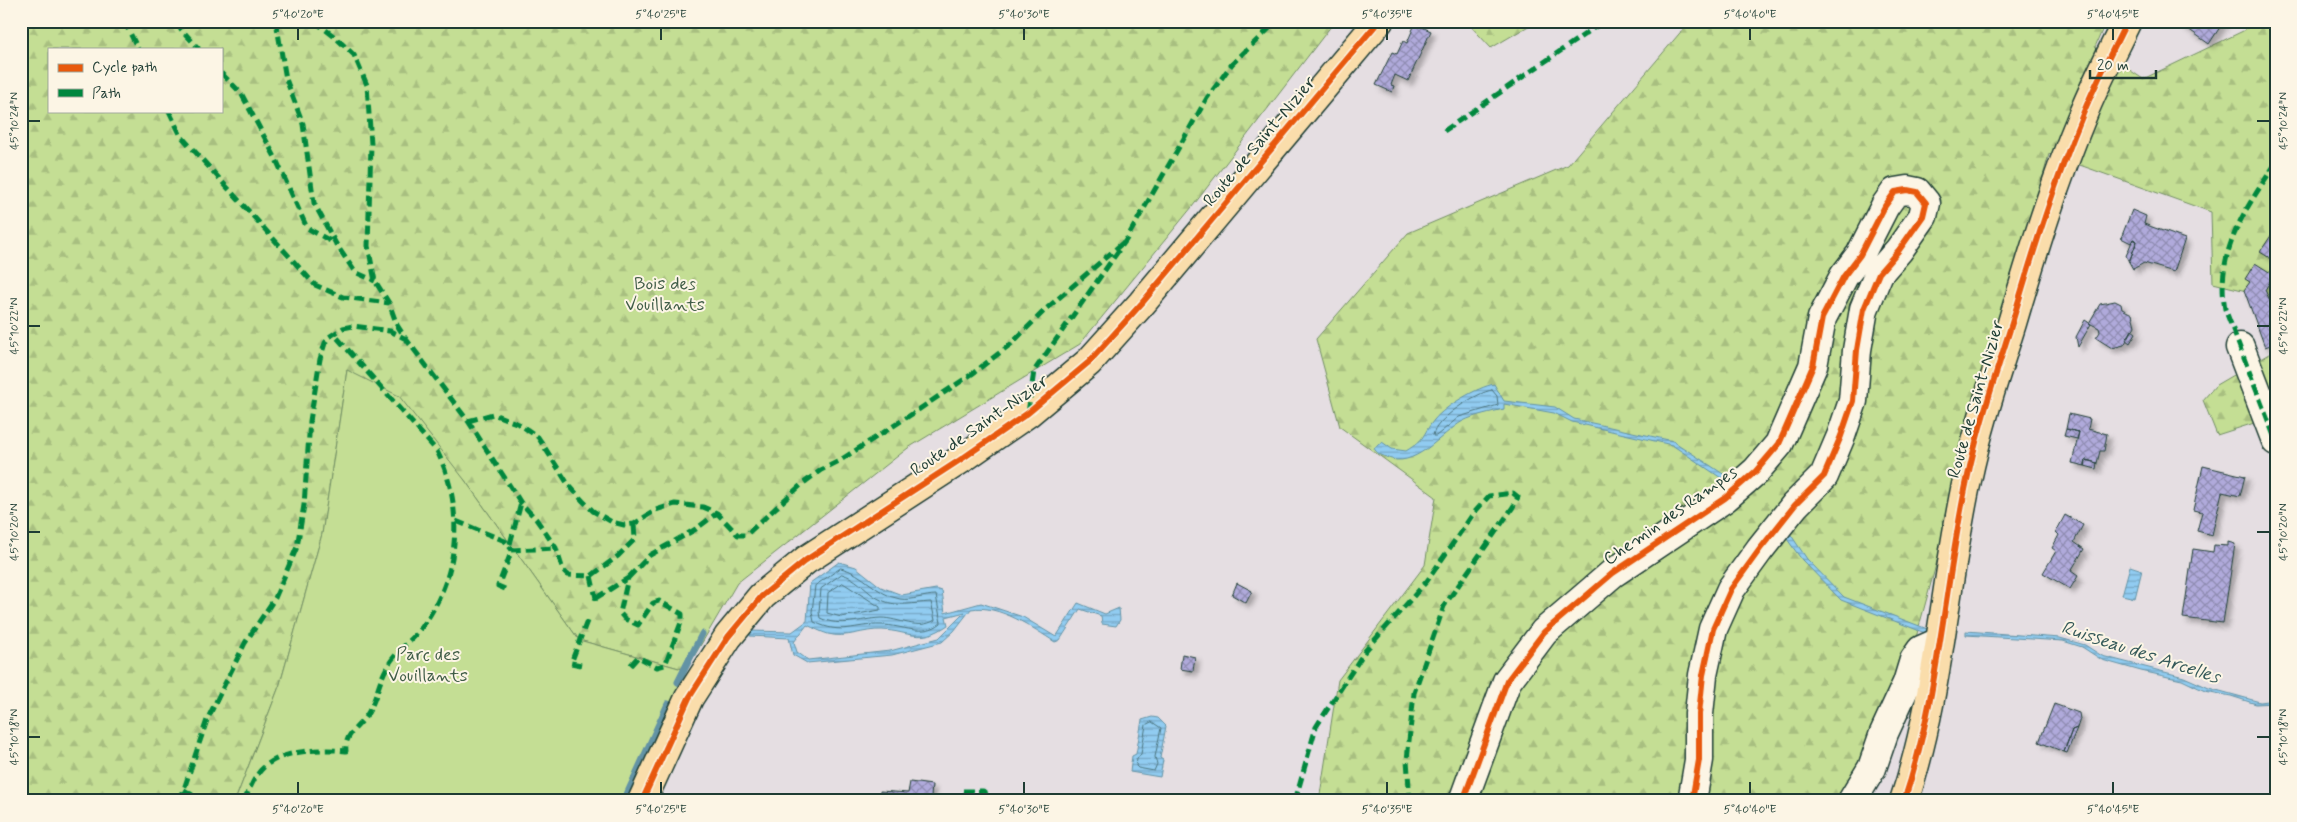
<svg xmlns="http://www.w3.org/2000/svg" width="2297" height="822" viewBox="0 0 2297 822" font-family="Mynerve,sans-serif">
<defs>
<pattern id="forest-firs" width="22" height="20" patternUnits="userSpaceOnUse" patternTransform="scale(1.25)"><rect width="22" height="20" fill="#c4de94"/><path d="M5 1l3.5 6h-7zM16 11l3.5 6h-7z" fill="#a8bf80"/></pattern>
<pattern id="water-rules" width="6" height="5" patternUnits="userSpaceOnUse" patternTransform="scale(1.25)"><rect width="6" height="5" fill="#91ccf1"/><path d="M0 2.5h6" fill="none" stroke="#76a7c4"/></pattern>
<pattern id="building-cross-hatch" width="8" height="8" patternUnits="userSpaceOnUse" patternTransform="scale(1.25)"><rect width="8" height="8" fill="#b0aadb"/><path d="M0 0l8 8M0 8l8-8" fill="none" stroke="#8f8cb2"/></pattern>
<filter id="shadow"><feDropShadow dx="4.5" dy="4.5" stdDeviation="2.5" flood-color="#0004"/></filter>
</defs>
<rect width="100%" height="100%" fill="#e5dee2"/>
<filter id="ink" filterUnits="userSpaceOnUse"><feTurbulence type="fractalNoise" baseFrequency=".02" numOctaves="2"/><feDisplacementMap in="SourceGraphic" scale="10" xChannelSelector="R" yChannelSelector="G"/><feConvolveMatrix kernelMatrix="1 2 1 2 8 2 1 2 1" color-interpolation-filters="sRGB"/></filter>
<g filter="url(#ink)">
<path fill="url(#forest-firs)" stroke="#728e64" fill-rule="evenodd" d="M21,21H1335L1192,207L1080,344L908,448L737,583L686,670L579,640L464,479L347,370L322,534L280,684L235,801H21ZM49,49H221V111H49Z
M1466,21H1537L1491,48Z
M1690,21H2106L2095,47L2143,79L2243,31L2257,21H2276V298L2213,283L2211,212L2049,154L1871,801H1319L1338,680L1425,565L1436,497L1340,427L1316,339L1408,233L1568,165Z
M2276,328V416L2217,435L2203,400L2216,385L2274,351Z"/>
<path fill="#c4de94" stroke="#728e64" d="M347,370L399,396L464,479L579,640L686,670L628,801H235L280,684L322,534Z"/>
<path fill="url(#water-rules)" stroke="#6393a5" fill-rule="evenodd" d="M1494,384L1504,401L1555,407L1574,419L1673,441L1740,485L1736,488L1672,445L1572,422L1554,413L1504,404V409C1491,412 1475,415 1463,421C1441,433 1414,471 1386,457C1381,455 1376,453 1374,448L1382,442L1392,449L1406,451C1427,438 1421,436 1434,420C1445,406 1478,387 1494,384Z
M1785,526L1807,559L1844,597L1930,630V635L1841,600L1802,560L1782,532Z
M839,562L856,567L881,587L902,595L936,589L942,591L945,613L981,603L1023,617L1056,637L1078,603L1105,614L1119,608L1120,620L1116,626L1102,624L1101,616L1080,609L1060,640L1055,642C1033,628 999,604 971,609L954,631L942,642L892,655L807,663L793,655L789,638L750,636V631L792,632L807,621L810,583ZM965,612L939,638L890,651L808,660L797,652L794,642L807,625C814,628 821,632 828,634C846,639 864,629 882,630C910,631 919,645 948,625L946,617Z
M2130,566L2142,570L2135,598L2122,595Z
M1966,631L2060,638L2085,645L2102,656L2184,677L2209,688L2260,702L2276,700V703L2256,704L2231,696L2205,691L2182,680L2141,671L2102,660L2082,647L2063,641L1966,635Z
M1152,717L1158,718L1166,726L1160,758L1163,760L1160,777L1130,772L1132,756L1136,754L1142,720Z"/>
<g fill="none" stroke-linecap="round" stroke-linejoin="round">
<path stroke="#4d7680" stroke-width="1" d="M1492,390L1497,396L1498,405L1459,417L1436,436H1433C1434,420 1477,392 1492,390Z
M841,568C864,573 876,595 900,599C911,601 925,595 936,595L941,623C923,638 902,625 882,625C852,624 844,636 814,622L812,612L815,586Z
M842,574C856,578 863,588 874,596C894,609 910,603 931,602L935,620C918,631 899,618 881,618C859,619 842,628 820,618L819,612L821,589Z
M843,583L880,607V610L841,617L827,613L828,593Z
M1152,722L1161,728L1155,757L1157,764L1154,771L1138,768L1136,766L1137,759L1141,754L1146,725Z"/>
<path stroke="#6393a5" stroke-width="7" d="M678,682L702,634
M624,801L668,704"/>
</g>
<path fill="url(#building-cross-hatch)" stroke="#1f3d34" filter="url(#shadow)" d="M2177,21H2224L2209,44Z
M1415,24L1431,31L1408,81L1395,75L1391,85L1394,86L1392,92L1376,85L1392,52L1397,54L1403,41L1407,43Z
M2132,210L2146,216L2144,224L2185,239L2174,272L2144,263L2133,269L2129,262L2137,241L2133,239L2131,243L2121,238Z
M2276,228V257L2273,260L2260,252Z
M2133,239L2137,241L2129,262L2126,256Z
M2255,263L2274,275L2265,290L2276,313V343L2265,347L2244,290L2250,282L2245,279Z
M2115,301L2121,304L2122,309L2132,314L2135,326L2124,345L2112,348L2096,338L2100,332L2099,328L2089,323L2100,304Z
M2085,320L2091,324L2078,347L2076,337Z
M2132,330L2136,333L2130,343L2126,340Z
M2069,414L2090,419L2088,429L2107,434L2104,451H2100L2097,463L2086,460L2085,466L2072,463L2079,432L2066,429Z
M2066,429L2079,432L2077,439L2064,436Z
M2086,460L2097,463L2096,469L2085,466Z
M2203,466L2245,476L2240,496L2222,492L2212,535L2197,531L2202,512L2193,510Z
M2065,515L2083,525L2074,542L2084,549L2071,571L2078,576L2070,589L2043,573L2056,551L2052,548L2059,535L2056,532Z
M2228,542L2235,544L2223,623L2183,618L2193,549L2213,552L2214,545L2228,546Z
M1237,583L1252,591L1246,603L1232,595Z
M1182,654L1195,657L1193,671L1180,669Z
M2054,704L2079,713L2080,719L2077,728L2072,730L2064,752L2039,742Z
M2077,728L2067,753L2064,752L2072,730Z
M910,782L932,785L931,797L969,801H880V791L908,793Z"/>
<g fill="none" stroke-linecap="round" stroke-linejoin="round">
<g stroke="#1f3d34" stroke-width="31">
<path id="minor" d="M2240,347L2276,441
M1463,801L1507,681L1544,632L1613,573L1725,498L1756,471L1779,444L1813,366L1822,318L1844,276L1860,255L1885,206L1895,192L1907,190L1917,192L1926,203L1923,216L1899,250L1879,273L1864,309L1857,350L1853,401L1841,436L1824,476L1795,505L1760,549L1731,589L1713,629L1703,675L1699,714V760L1692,801
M1852,801L1872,768L1884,733L1907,683L1914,660L1921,650L1939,642"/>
</g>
<g stroke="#1f3d34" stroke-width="31">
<path id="major" d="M642,801L689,698L728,637L762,596L806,560L963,458L1028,413L1089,362L1142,303L1379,21
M1904,801C1939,697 1944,586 1967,480C1978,427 1996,374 2012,323C2033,252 2055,181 2083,114C2096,82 2112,52 2127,21"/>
</g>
<use href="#minor" stroke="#fcf5e5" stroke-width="28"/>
<use href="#major" stroke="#faddab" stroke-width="28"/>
<path stroke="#00873e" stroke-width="5" stroke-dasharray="10 5" stroke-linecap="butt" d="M124,21L138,49
M177,21L181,29L199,49
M276,21L286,79L303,124L314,203L336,244L355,272L375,281
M314,21L335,37L354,55L367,85L371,144L368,246L375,281L389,303L397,325L406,339L468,421L521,503L536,519L556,548L563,570L568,575L591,576L618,556L635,539L634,524
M221,73L241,93L275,157L307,228L336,244
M169,111L181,136L315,285L343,297L389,303
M1444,131L1604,21
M2276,163C2246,208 2215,251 2225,309L2276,441
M1028,413L1034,371L1126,240L1207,98L1232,64L1277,21
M468,421L493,414L519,424L538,437L568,484L583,501L593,511L612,522L624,525L634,524L656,510L675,504L703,507L717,513L738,535H746L802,484L821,470L839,461L909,416L972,374L1011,344L1046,309L1126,240
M456,521L505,541L512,550
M510,544L521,503
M591,576L596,598L594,603
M628,578L650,555L696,529L717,513
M505,589L498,586L512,550L556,548
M596,598L628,578L620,613L625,619L638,625L653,603L659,601L682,614V620L665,665L657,667L638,657L629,667
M581,665L571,663L587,621
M184,790L194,796L197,801
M963,791H983L989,796V801
M180,801L207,720L245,643L275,598L297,547L304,505L310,421L320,359L325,343L329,337L343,328L353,326L390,331L406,339
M244,801C249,791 253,779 261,770C279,750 321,748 346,751C344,733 360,727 368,713C377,698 379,679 389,664C398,650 412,640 422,627C460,575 465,508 437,451L334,334
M1295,801L1316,727L1365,651L1427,581L1473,514L1489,496L1513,493L1518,497L1513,507L1444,606L1414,693L1407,760L1410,801"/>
<g stroke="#fcf5e5" stroke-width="9">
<path id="cycleway" d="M642,801L689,698L728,637L762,596L806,560L963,458L1028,413L1089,362L1142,303L1379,21
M1463,801L1507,681L1544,632L1613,573L1725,498L1756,471L1779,444L1813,366L1822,318L1844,276L1860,255L1885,206L1895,192L1907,190L1917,192L1926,203L1923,216L1899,250L1879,273L1864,309L1857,350L1853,401L1841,436L1824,476L1795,505L1760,549L1731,589L1713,629L1703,675L1699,714V760L1692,801
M1904,801C1939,697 1944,586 1967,480C1978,427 1996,374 2012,323C2033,252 2055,181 2083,114C2096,82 2112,52 2127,21"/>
</g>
<use href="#cycleway" stroke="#e8590c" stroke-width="6"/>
</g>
</g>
<path fill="none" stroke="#1f3d34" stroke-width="2" d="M298,28V40M661,28V40M1024,28V40M1387,28V40M1750,28V40M2113,28V40M28,121H40M2257,121H2270M28,326H40M2257,326H2270M28,532H40M2257,532H2270M28,737H40M2257,737H2270M298,782V794M661,782V794M1024,782V794M1387,782V794M1750,782V794M2113,782V794"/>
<g text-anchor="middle" stroke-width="4" stroke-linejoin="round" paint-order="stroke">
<g font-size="18" fill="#1f3d34" stroke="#fcf5e5">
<text transform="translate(1259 141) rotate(-50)" y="6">Route de Saint-Nizier</text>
<text transform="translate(1975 399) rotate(-74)" y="6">Route de Saint-Nizier</text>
<text transform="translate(979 425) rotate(-35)" y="6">Route de Saint-Nizier</text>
<text transform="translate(1670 515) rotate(-35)" y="6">Chemin des Rampes</text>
</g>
<g font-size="18" fill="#405d47" stroke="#fcf5e5">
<text x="665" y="289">Bois des<tspan x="665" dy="21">Vouillants</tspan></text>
<text x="428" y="660">Parc des<tspan x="428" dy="21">Vouillants</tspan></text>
</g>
<g font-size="19" font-style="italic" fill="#365a5a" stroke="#fcf5e5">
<text transform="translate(2141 651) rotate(18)" y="7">Ruisseau des Arcelles</text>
</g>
</g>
<rect width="2297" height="822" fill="none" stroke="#fcf5e5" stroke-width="55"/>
<rect x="48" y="48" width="175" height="65" fill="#fcf5e5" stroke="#a4ab9e"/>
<rect x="58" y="64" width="25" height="8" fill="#e8590c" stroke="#a4ab9e"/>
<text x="92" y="72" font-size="15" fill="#1f3d34">Cycle path</text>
<rect x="58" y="89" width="25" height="8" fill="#00873e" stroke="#a4ab9e"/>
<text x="92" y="98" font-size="15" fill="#1f3d34">Path</text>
<path d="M2090 70v8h66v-8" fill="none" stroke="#1f3d34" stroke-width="2.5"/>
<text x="2097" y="70" font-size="15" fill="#1f3d34" stroke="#fcf5e5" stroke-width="4" paint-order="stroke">20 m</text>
<rect x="28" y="28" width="2242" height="766" fill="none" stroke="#1f3d34" stroke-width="2"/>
<g font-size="12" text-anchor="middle" fill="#1f3d34">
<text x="298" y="18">5°40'20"E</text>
<text x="661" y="18">5°40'25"E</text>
<text x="1024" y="18">5°40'30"E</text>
<text x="1387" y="18">5°40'35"E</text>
<text x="1750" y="18">5°40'40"E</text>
<text x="2113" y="18">5°40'45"E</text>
<text transform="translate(14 121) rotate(-90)" y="4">45°10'24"N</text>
<text transform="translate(2283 121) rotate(-90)" y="4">45°10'24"N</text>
<text transform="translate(14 326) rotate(-90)" y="4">45°10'22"N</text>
<text transform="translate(2283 326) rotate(-90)" y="4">45°10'22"N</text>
<text transform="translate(14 532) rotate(-90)" y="4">45°10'20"N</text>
<text transform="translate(2283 532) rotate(-90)" y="4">45°10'20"N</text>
<text transform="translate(14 737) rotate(-90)" y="4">45°10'18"N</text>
<text transform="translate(2283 737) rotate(-90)" y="4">45°10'18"N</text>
<text x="298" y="813">5°40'20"E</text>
<text x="661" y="813">5°40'25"E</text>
<text x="1024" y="813">5°40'30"E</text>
<text x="1387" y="813">5°40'35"E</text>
<text x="1750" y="813">5°40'40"E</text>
<text x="2113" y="813">5°40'45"E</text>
</g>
</svg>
